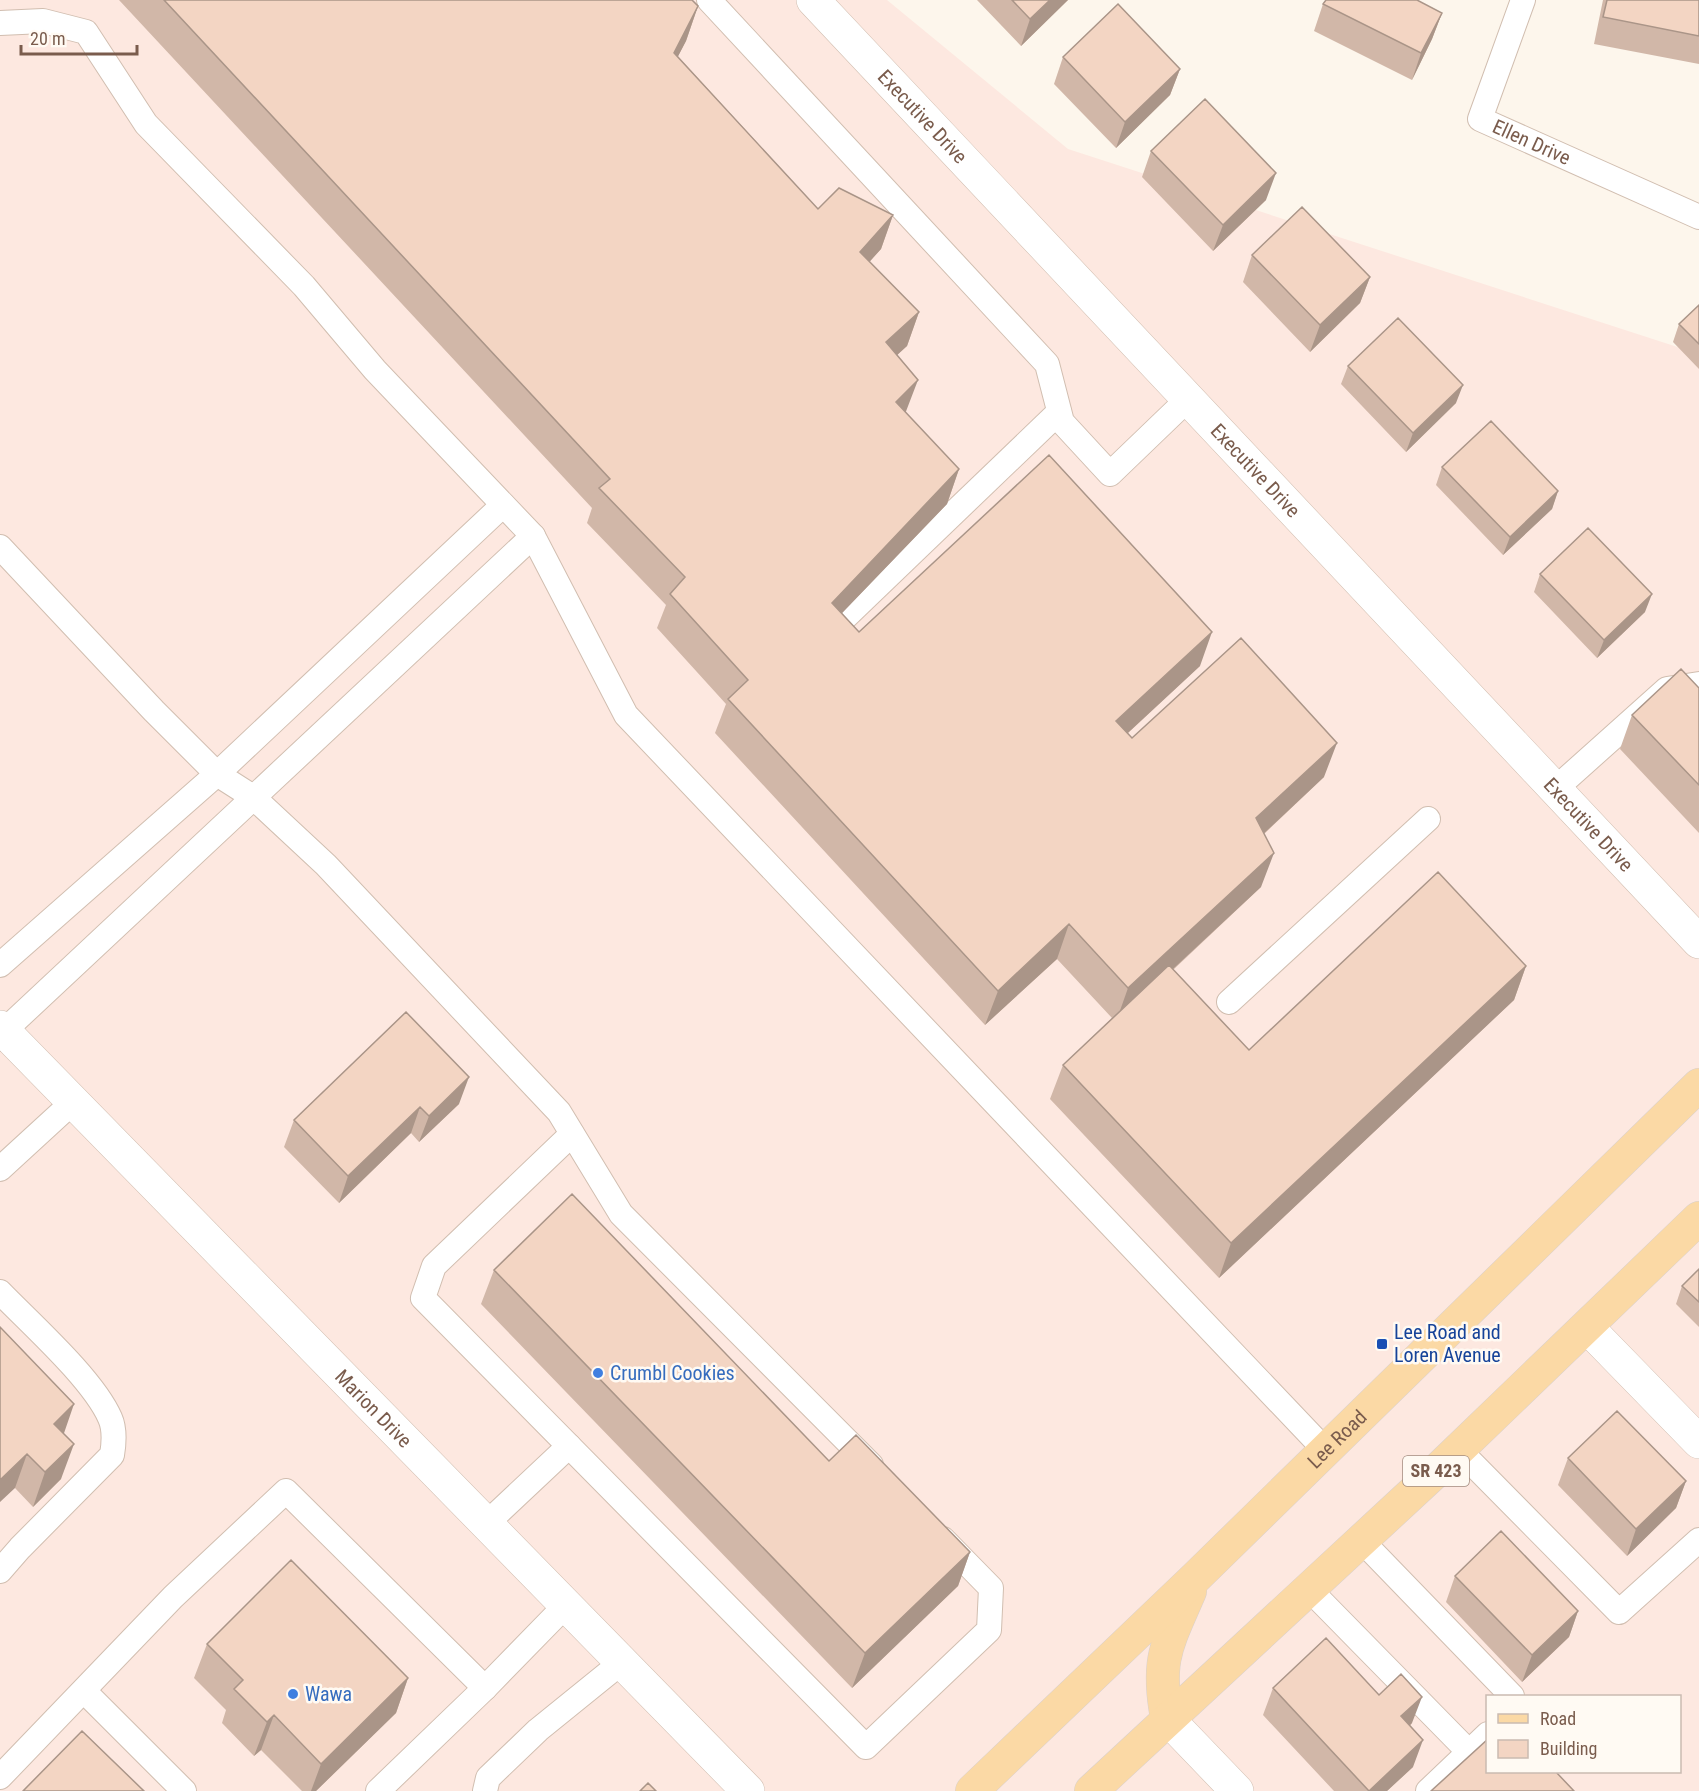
<svg xmlns="http://www.w3.org/2000/svg" width="1699" height="1791" viewBox="0 0 1699 1791" font-family="'Roboto Condensed',sans-serif">
<rect width="100%" height="100%" fill="#fdf6ec"/>
<path fill="#fde8e0" fill-rule="evenodd" d="M0,0H887L1068,149L1699,354V1791H0ZM1488,1696H1680V1772H1488Z"/>
<g fill="none" stroke-linecap="round" stroke-linejoin="round">
<g stroke="#d1beb0" stroke-width="26">
<g id="service">
<path d="M709,0L1047,364L1062,422L1110,474L1188,399"/>
<path id="s1" d="M1523,0L1480,119L1699,217"/>
<path d="M0,23L43,21L86,32L146,124L304,286L375,370L533,536L626,715L1325,1450"/>
<path d="M0,547L154,711L217,774L253,797L326,865L559,1112L621,1214L871,1465"/>
<path d="M838,624L1059,412"/>
<path d="M1554,790L1667,689L1699,684"/>
<path d="M0,965L217,774L503,505"/>
<path d="M1229,1002L1428,819"/>
<path d="M4,1031L533,536"/>
<path d="M572,1134L434,1266L423,1298L866,1747L989,1630L991,1588L943,1539"/>
<path d="M0,1169L73,1102"/>
<path d="M0,1292C31,1324 93,1379 110,1418C115,1429 114,1443 112,1455L20,1548L0,1571"/>
<path d="M1458,1449L1619,1612L1699,1540"/>
<path d="M486,1524L569,1446"/>
<path d="M1361,1540L1512,1696"/>
<path d="M1308,1588L1469,1752"/>
<path d="M84,1691L184,1791"/>
<path d="M0,1777L173,1597L286,1491L485,1688"/>
<path d="M378,1791L485,1688L566,1605"/>
<path d="M485,1791L488,1778L538,1730L622,1662"/>
<path d="M1428,1791L1488,1734"/>
</g>
</g>
<g stroke="#d1beb0" stroke-width="34">
<g id="minor">
<path id="s2" d="M813,0L1699,942"/>
<path id="s3" d="M0,1027L748,1791"/>
<path d="M1587,1327L1699,1442"/>
<path d="M1167,1718L1237,1791"/>
</g>
</g>
<g stroke="#dad1cd" stroke-width="34">
<g id="primary">
<path d="M1167,1718C1156,1659 1167,1645 1190,1591"/>
<path id="s4" d="M972,1791L1195,1578L1699,1085"/>
<path d="M1091,1791L1433,1474L1699,1218"/>
</g>
</g>
<use href="#service" stroke="#fff" stroke-width="24"/>
<use href="#minor" stroke="#fff" stroke-width="33"/>
<use href="#primary" stroke="#fbd9a5" stroke-width="33"/>
</g>
<path fill="#d1b7a8" d="M119,0H692L698,6L686,41L678,56L818,209L893,215L881,249L869,262L919,312L907,346L897,355L906,413L959,469L947,504L842,613L859,632L1200,666L1128,733L1132,738L1324,777L1264,834L1261,887L1173,970L1249,1050L1526,966L1514,1000L1219,1278L1050,1099L1063,1065L1112,1018L1057,959L985,1025L715,733L726,704L657,628L666,605L587,523L592,508Z
M977,0H1068L1021,46Z
M1603,0H1699V64L1594,44Z
M1323,4L1442,13L1432,39L1412,80L1314,31Z
M1063,57L1180,69L1170,95L1116,148L1054,84Z
M1151,151L1266,200L1213,251L1142,177Z
M1252,255L1370,277L1360,303L1310,352L1243,282Z
M1699,305V369L1673,342L1679,324Z
M1348,366L1456,403L1406,452L1341,384Z
M1442,467L1558,491L1552,509L1503,555L1436,485Z
M1540,574L1645,612L1597,658L1534,592Z
M1699,688V833L1620,749L1632,715Z
M406,1012L459,1104L419,1142L411,1133L339,1203L284,1147L294,1120Z
M1699,1269V1327L1676,1304L1682,1286Z
M494,1270L829,1461L970,1552L958,1586L852,1688L481,1304Z
M0,1327L64,1434L61,1479L33,1507L15,1488Z
M1568,1458L1686,1481L1676,1508L1627,1556L1558,1485Z
M1455,1576L1578,1611L1569,1637L1522,1682L1446,1602Z
M207,1644L408,1678L396,1713L316,1791H302L261,1750L254,1756L222,1723L226,1710L194,1678Z
M1273,1688L1379,1695L1412,1723L1410,1726L1413,1767L1387,1791H1334L1263,1715Z"/>
<path fill="#aa9588" d="M1050,0H1068L1021,46L1030,19Z
M698,6L686,41L662,87L674,53Z
M1442,13L1432,39L1412,80L1421,53Z
M1180,69L1170,95L1116,148L1125,122Z
M1276,173L1266,200L1213,251L1223,225Z
M893,215L881,249L847,287L860,252Z
M1370,277L1360,303L1310,352L1320,325Z
M919,312L907,346L874,376L886,342Z
M918,380L905,414L896,402Z
M1463,385L1456,403L1406,452L1413,433Z
M959,469L947,504L819,637L832,603Z
M1558,491L1552,509L1503,555L1510,537Z
M1652,594L1645,612L1597,658L1604,640Z
M1212,632L1200,666L1104,755L1116,721Z
M1337,743L1324,777L1243,853L1256,818Z
M1274,853L1261,887L1116,1022L1128,988Z
M1069,924L1057,959L985,1025L998,991Z
M1526,966L1514,1000L1219,1278L1231,1243Z
M469,1077L459,1104L419,1142L429,1116Z
M420,1107L411,1133L339,1203L348,1176Z
M74,1404L62,1439L54,1424Z
M74,1444L61,1479L33,1507L45,1472Z
M27,1454L15,1488L0,1502V1480Z
M1686,1481L1676,1508L1627,1556L1636,1529Z
M970,1552L958,1586L852,1688L865,1653Z
M1578,1611L1569,1637L1522,1682L1532,1655Z
M408,1678L396,1713L316,1791H311L321,1764Z
M1422,1697L1412,1723L1391,1743L1401,1716Z
M274,1715L261,1750L254,1756L267,1722Z
M1423,1740L1413,1767L1387,1791H1369Z"/>
<path fill="#f3d5c3" stroke="#aa9588" stroke-width="1.5" d="M164,0H692L698,6L674,53L818,209L839,188L893,215L860,252L919,312L886,342L918,380L896,402L959,469L832,603L859,632L1049,455L1212,632L1116,721L1132,738L1241,638L1337,743L1256,818L1274,853L1128,988L1069,924L998,991L728,699L748,680L670,594L685,577L599,488L610,479Z
M1012,0H1050L1030,19Z
M1326,0H1417L1442,13L1421,53L1323,4Z
M1607,0H1699V36L1603,17Z
M1118,4L1180,69L1125,122L1063,57Z
M1205,99L1276,173L1223,225L1151,151Z
M1302,207L1370,277L1320,325L1252,255Z
M1699,305V344L1679,324Z
M1398,318L1463,385L1413,433L1348,366Z
M1491,421L1558,491L1510,537L1442,467Z
M1588,528L1652,594L1604,640L1540,574Z
M1681,669L1699,688V785L1632,715Z
M1438,872L1526,966L1231,1243L1063,1065L1169,965L1249,1050Z
M406,1012L469,1077L429,1116L420,1107L348,1176L294,1120Z
M572,1194L829,1461L856,1435L970,1552L865,1653L494,1270Z
M1699,1269V1302L1682,1286Z
M0,1327L74,1404L54,1424L74,1444L45,1472L27,1454L0,1480Z
M1617,1411L1686,1481L1636,1529L1568,1458Z
M1501,1531L1578,1611L1532,1655L1455,1576Z
M291,1560L408,1678L321,1764L274,1715L267,1722L234,1689L243,1680L207,1644Z
M1326,1638L1379,1695L1401,1674L1422,1697L1401,1716L1423,1740L1369,1791L1273,1688Z
M82,1731L144,1791H23Z
M1488,1739V1772H1556L1574,1791H1431Z
M648,1783L656,1791H640Z"/>
<rect fill="#1a4fb4" stroke="#fffaf3" stroke-width="2" x="1376" y="1338" width="12" height="12" rx="3"/>
<g fill="#3f7fe0" stroke="#fffaf3" stroke-width="2">
<circle cx="598" cy="1373" r="6"/>
<circle cx="293" cy="1694" r="6"/>
</g>
<g text-anchor="middle" stroke-width="5" stroke-linejoin="round" paint-order="stroke">
<rect fill="#fffaf3" stroke="#a28b7f" stroke-width="1.5" x="1403" y="1456" width="66" height="30" rx="4.5"/>
<g font-size="18" font-weight="bold" fill="#7a5c4d">
<text x="1436" y="1477">SR 423</text>
</g>
<g font-size="20" fill="#7a5c4d" stroke="#fffaf3">
<text dy="7" stroke="none"><textPath href="#s2" startOffset="160">Executive Drive</textPath></text>
<text dy="7" stroke="none"><textPath href="#s1" startOffset="183">Ellen Drive</textPath></text>
<text dy="7" stroke="none"><textPath href="#s2" startOffset="646">Executive Drive</textPath></text>
<text dy="7" stroke="none"><textPath href="#s2" startOffset="1132">Executive Drive</textPath></text>
<text dy="7" stroke="none"><textPath href="#s3" startOffset="534">Marion Drive</textPath></text>
<text dy="7" stroke="none"><textPath href="#s4" startOffset="507">Lee Road</textPath></text>
</g>
<g font-size="20" fill="#164399" stroke="#fffaf3" text-anchor="start">
<text x="1394" y="1339">Lee Road and<tspan x="1394" dy="23">Loren Avenue</tspan></text>
</g>
<g font-size="20" fill="#366cbe" stroke="#fffaf3" text-anchor="start">
<text x="610" y="1380">Crumbl Cookies</text>
<text x="305" y="1701">Wawa</text>
</g>
</g>
<rect x="1486" y="1695" width="195" height="78" fill="#fffaf3" stroke="#cabbb1" stroke-width="1.5"/>
<rect x="1498" y="1714" width="30" height="9" fill="#fbd9a5" stroke="#cabbb1" stroke-width="1.5"/>
<text x="1540" y="1725" font-size="18" fill="#7a5c4d">Road</text>
<rect x="1498" y="1740" width="30" height="18" fill="#f3d5c3" stroke="#cabbb1" stroke-width="1.5"/>
<text x="1540" y="1755" font-size="18" fill="#7a5c4d">Building</text>
<path d="M21 45v9h116v-9" fill="none" stroke="#7a5c4d" stroke-width="3"/>
<text x="30" y="45" font-size="18" fill="#7a5c4d" stroke="#fffaf3" stroke-width="4.5" paint-order="stroke">20 m</text>
</svg>
